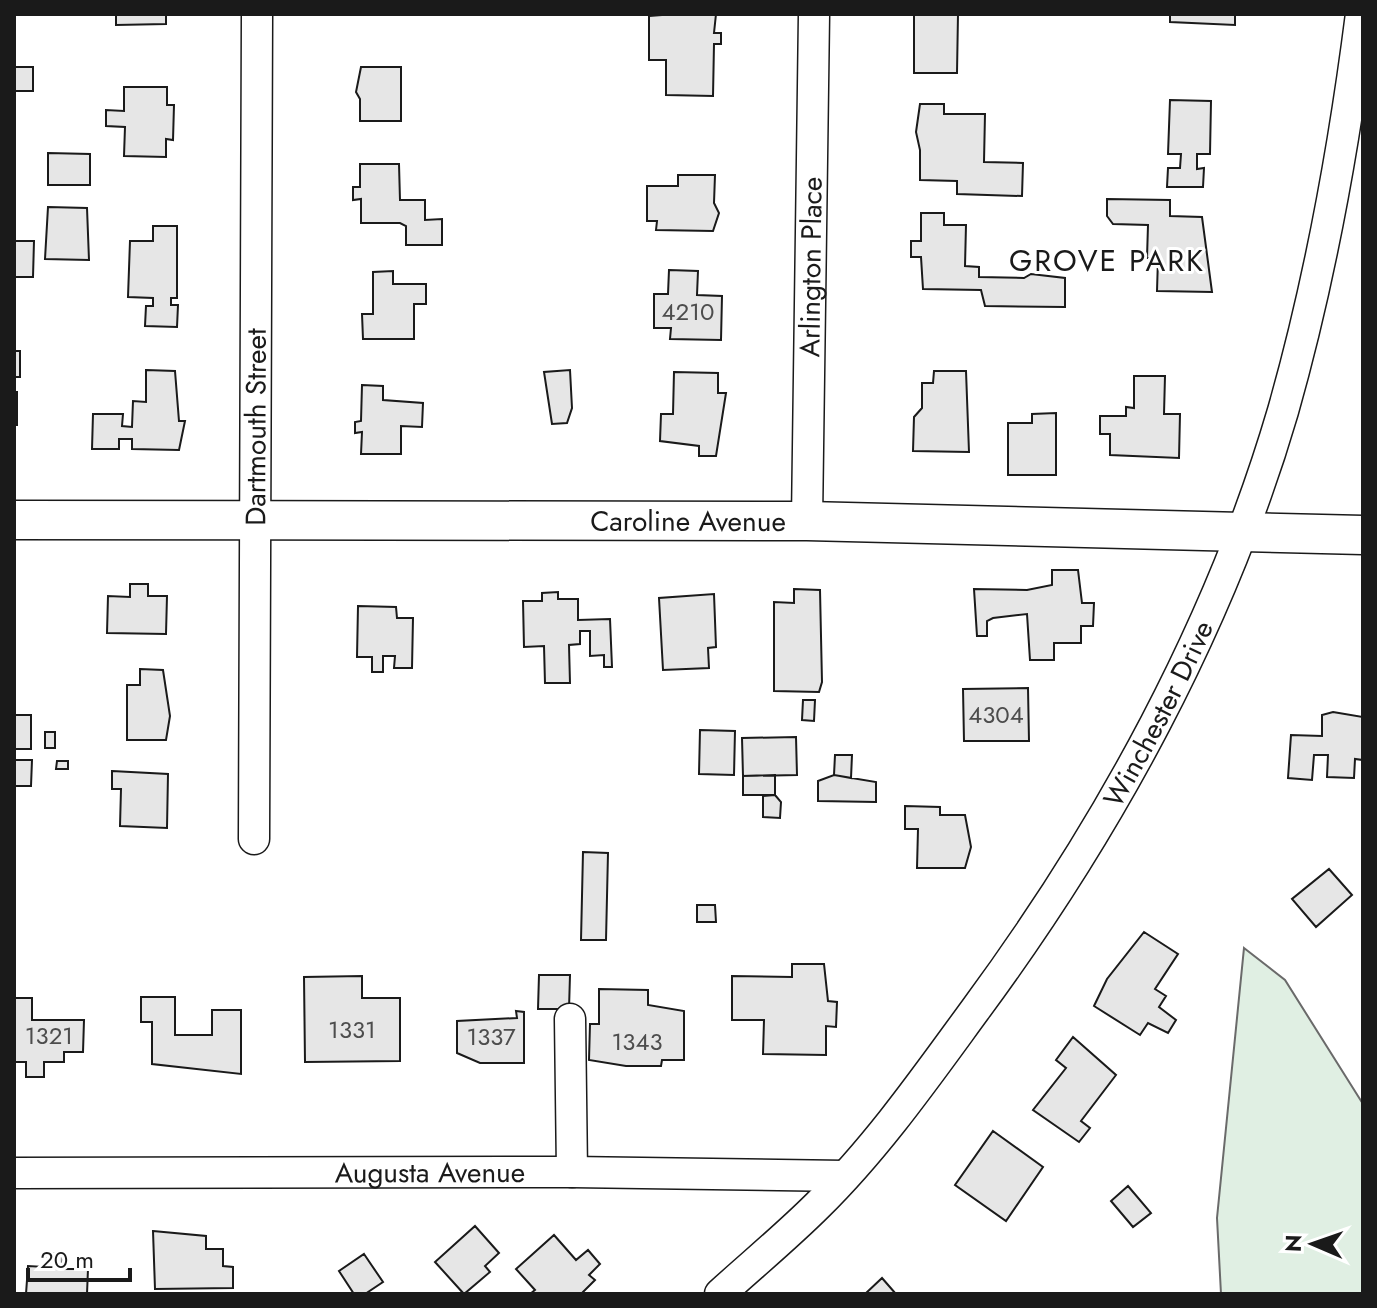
<svg xmlns="http://www.w3.org/2000/svg" width="1377" height="1308" viewBox="0 0 1377 1308" font-family="Jost,sans-serif">
<rect width="100%" height="100%" fill="#fff"/>
<path fill="#e0efe3" stroke="#6a6a6a" stroke-width="2" d="M1244,948L1285,980L1363,1104V1294H1221L1217,1218Z"/>
<path fill="#e6e6e6" stroke="#1a1a1a" stroke-width="2" d="M116,14H166V24L116,25Z
M675,14H716L714,33H721V44H714L713,96L666,95V60H649V16Z
M914,14H958L957,73H914Z
M1170,14H1235V25L1170,22Z
M14,67H33V91H14Z
M361,67H401V121H360V99L356,92Z
M124,87H167V105H174L173,140L166,139V157L124,156L125,127L106,126V110L124,111Z
M1170,100L1211,101L1210,154H1197V169L1204,168L1203,187H1167L1168,168H1180L1181,154H1168Z
M920,104H944V114H985L984,162L1023,163L1022,196L957,194V181L920,180V150L916,132Z
M48,153L90,154V185H48Z
M360,164H399L400,200H425V220L442,219V245H406V226L400,223H361V199L353,200V187H360Z
M678,175H715L714,203L719,213L713,231L656,230L657,221H647V186H678Z
M1107,199L1170,200V216L1202,217L1212,292L1157,291L1158,258H1147L1148,225L1113,224L1107,216Z
M48,207L87,208L89,260L45,259Z
M921,213H944V225H966L965,266L979,267V277L1024,278L1031,274L1065,278V307L985,306L981,290L923,289L921,257H911V241H921Z
M153,226H177V298H171V305H178L177,327L145,326L146,306H153V298L128,297L130,241H153Z
M14,241H34L33,277H14Z
M669,270L698,271L697,295L722,296L721,340L670,339L671,328H654V294H668Z
M393,271V284H426V304H414V339H363L362,314H373V272Z
M14,351H20V377H14Z
M146,370L175,371L179,421H185L179,450L132,449V439H119V449H92L93,414H123L122,426L132,427L133,401L146,402Z
M570,370L572,408L567,423L552,424L544,372Z
M934,371H966L969,452L913,451L914,417L922,408V383H933Z
M674,372L718,373V393H726L716,456H699V446L660,441L661,414H673Z
M1134,376H1165L1164,414H1180L1179,458L1110,455V434H1100V416H1126V407L1134,408Z
M362,385L383,386V400L423,403L422,427L401,426V454H361L362,432L355,433V422L361,421Z
M14,392H17V425H14Z
M1056,413V475H1008V423H1032V414Z
M1052,570H1078L1082,603H1094L1093,626H1081V643H1054V660H1030L1027,614L993,618L987,621V636H977L974,589L1027,590L1052,585Z
M130,584H148V596H167L166,634L107,633L108,596L130,597Z
M794,589L820,590L822,682L819,692L774,691V602L794,603Z
M558,592V599H578V620L610,619L612,667H604V655L590,656V631H580V644L569,645L570,683H545L544,646L524,647L523,601H542V593Z
M714,594L716,647L708,648L709,668L663,670L659,598Z
M358,606L396,607L397,618H413L412,668H394L395,656H383V672H372V657H357Z
M140,669L163,670L170,716L166,740H127V685H140Z
M1028,688L1029,741H964L963,689Z
M803,700H815L814,721L802,720Z
M1333,712L1363,717V760L1355,759L1354,778L1327,777L1328,755H1314L1312,780L1288,778L1291,735L1322,736V715Z
M14,715H31V749H14Z
M700,730L735,731L734,775L699,774Z
M45,732H55V748H45Z
M796,737L797,775L743,776L742,738Z
M835,755H852L851,778L834,775Z
M14,760H32L31,786H14Z
M57,761H68V769H56Z
M112,771L168,774L167,828L120,826L121,789H112Z
M775,775V795H743V776Z
M834,775L876,782V802L818,801V781Z
M775,795L781,802L780,818L763,817V796Z
M905,806L940,807V815H965L971,847L965,868H917L918,829H905Z
M583,852L608,853L606,940H581Z
M1329,869L1352,895L1316,927L1292,899Z
M697,905H715L716,922H697Z
M1144,932L1178,954L1155,989L1166,996L1159,1007L1176,1020L1168,1033L1148,1023L1140,1035L1094,1006L1107,979Z
M792,964H824L828,1001L837,1002L836,1027L826,1026V1055L763,1054L764,1020H732V976L792,977Z
M539,975H570L569,1009H538Z
M362,976V998H400V1061L305,1062L304,977Z
M599,989L648,990V1005L684,1011V1060H662L661,1066H626L589,1060L590,1024H599Z
M141,997H175V1035H212V1010H241V1074L152,1064V1022H141Z
M14,998H32V1020H84L83,1052H64V1062H44V1077H26V1062H14Z
M516,1011L524,1012V1063H480L457,1053V1021L517,1018Z
M1073,1037L1116,1075L1081,1121L1090,1128L1079,1142L1033,1110L1066,1068L1056,1060Z
M993,1131L1043,1167L1006,1221L955,1185Z
M1128,1186L1151,1213L1133,1227L1111,1201Z
M475,1226L499,1253L485,1266L490,1272L464,1294L435,1262Z
M153,1231L206,1236V1249H223V1266L233,1267V1288L155,1289Z
M554,1235L576,1260L588,1250L600,1264L589,1275L595,1280L581,1294H530L535,1290L516,1269Z
M46,1253H63L62,1269H88L87,1294H26L28,1266L45,1267Z
M364,1254L383,1282L365,1294H354L339,1271Z
M882,1278L896,1294H865Z"/>
<g fill="none" stroke-linecap="round" stroke-linejoin="round">
<g stroke="#1a1a1a" stroke-width="33">
<g id="minor">
<path id="s1" d="M807,521L814,14"/>
<path id="s2" d="M254,839L257,14"/>
<path d="M570,1019L572,1172"/>
<path id="s3" d="M14,1173L572,1172L845,1176"/>
<path id="s4" d="M720,1294C753,1264 787,1236 818,1205C877,1147 926,1077 975,1010C1108,830 1220,626 1283,411C1320,281 1344,148 1361,14"/>
</g>
</g>
<g stroke="#1a1a1a" stroke-width="41">
<g id="tertiary">
<path id="s5" d="M14,520L807,521L1363,535"/>
</g>
</g>
<use href="#minor" stroke="#fff" stroke-width="30"/>
<use href="#tertiary" stroke="#fff" stroke-width="38"/>
</g>
<g text-anchor="middle" stroke-width="6" stroke-linejoin="round" paint-order="stroke">
<g font-size="24" fill="#4d4d4d">
<text x="688" y="320">4210</text>
<text x="996" y="723">4304</text>
<text x="352" y="1038">1331</text>
<text x="49" y="1044">1321</text>
<text x="491" y="1045">1337</text>
<text x="637" y="1050">1343</text>
</g>
<g font-size="28" fill="#1a1a1a" stroke="#fff">
<text dy="10" stroke="none"><textPath href="#s1" startOffset="254">Arlington Place</textPath></text>
<text dy="10" stroke="none"><textPath href="#s2" startOffset="412">Dartmouth Street</textPath></text>
<text dy="10" stroke="none"><textPath href="#s5" startOffset="674">Caroline Avenue</textPath></text>
<text dy="10" stroke="none"><textPath href="#s4" startOffset="732">Winchester Drive</textPath></text>
<text dy="10" stroke="none"><textPath href="#s3" startOffset="416">Augusta Avenue</textPath></text>
</g>
<g font-size="30" letter-spacing="2" fill="#1a1a1a" stroke="#fff">
<text x="1107" y="271">GROVE PARK</text>
</g>
</g>
<rect width="1377" height="1308" fill="none" stroke="#1a1a1a" stroke-width="32"/>
<g transform="translate(1313 1244) rotate(272)" stroke="#ffffff" stroke-width="6" paint-order="stroke">
<path d="M0-6L14 30L0 20L-14 30Z" fill="#1a1a1a"/>
<text y="-12" font-size="22" font-weight="bold" text-anchor="middle" fill="#1a1a1a">N</text>
</g>
<path d="M28 1268v12h102v-12" fill="none" stroke="#1a1a1a" stroke-width="4"/>
<text x="40" y="1268" font-size="24" fill="#1a1a1a" stroke="#ffffff" stroke-width="6" paint-order="stroke">20 m</text>
</svg>
